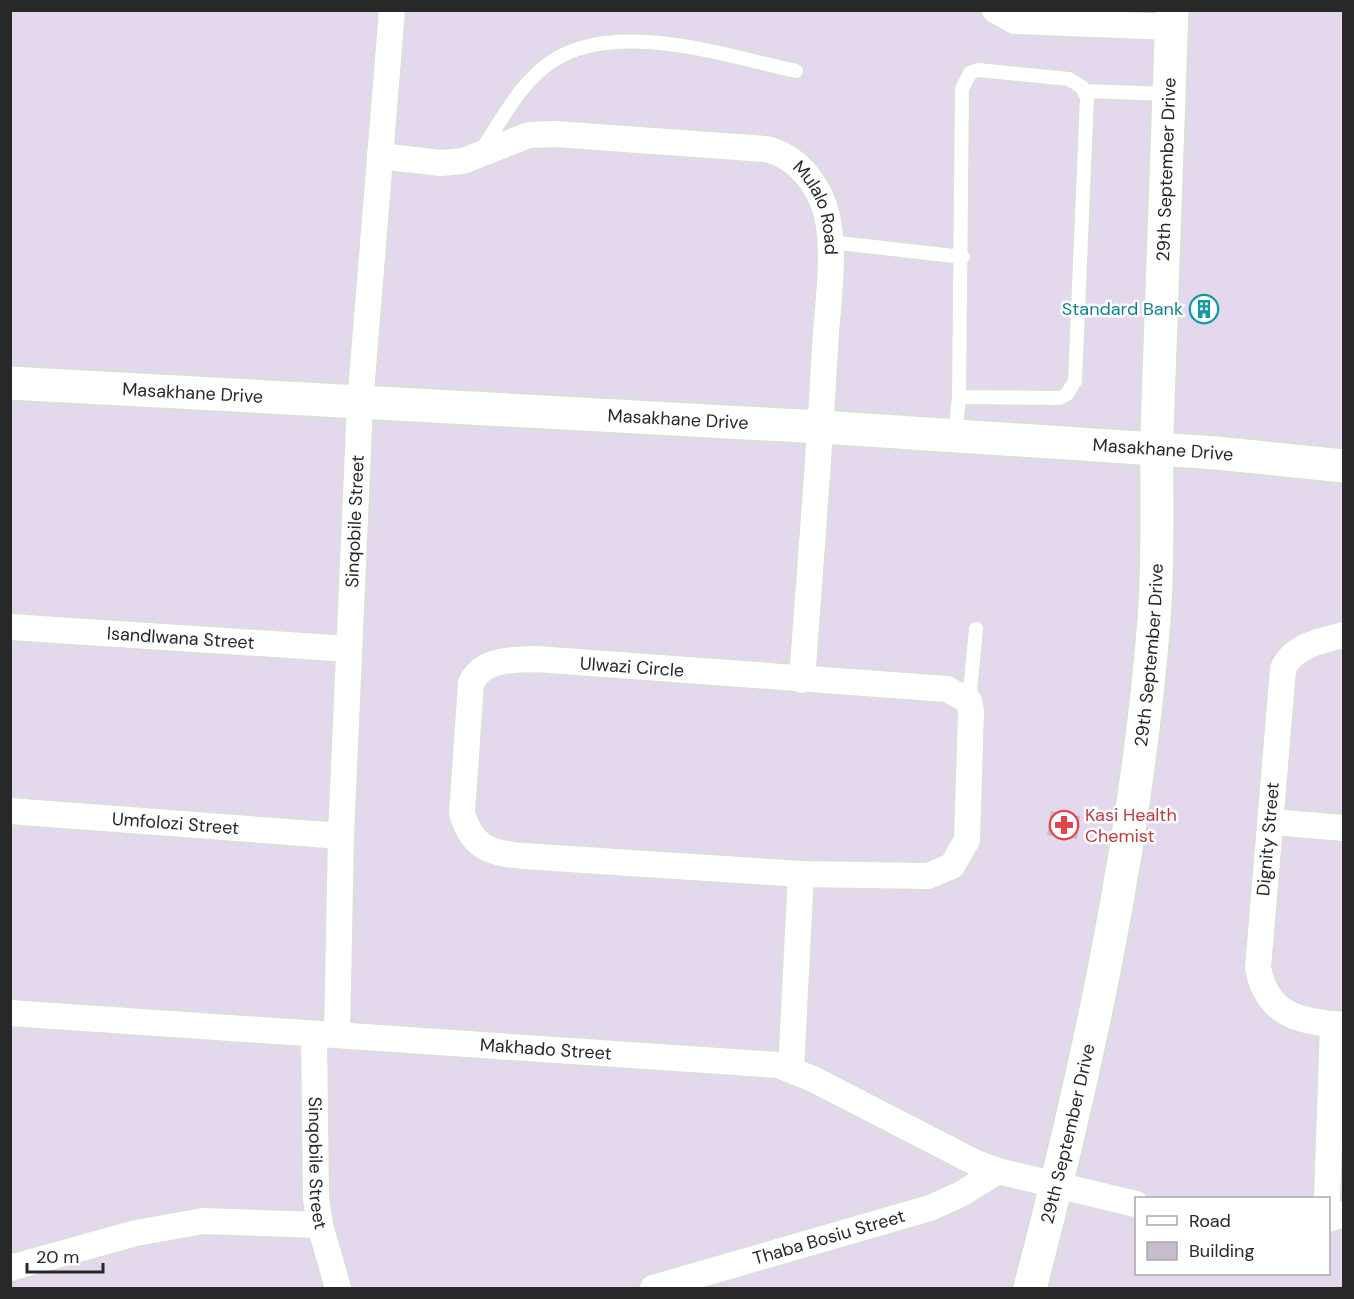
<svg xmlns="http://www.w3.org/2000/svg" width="1354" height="1299" viewBox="0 0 1354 1299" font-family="'DM Sans',sans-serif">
<rect width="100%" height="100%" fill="#e4d8ed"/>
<path fill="#c8bdce" d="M1197,300L1211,301L1210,318L1196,316Z
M1051,811L1080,816L1077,839L1047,835Z"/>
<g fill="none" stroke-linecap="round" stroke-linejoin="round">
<g stroke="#d1e4cd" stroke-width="16">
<path id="lane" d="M978,70L1069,79L1082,87L1087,97L1075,381L1067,394L1060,398L959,397L962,89L970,73Z
M1085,91L1169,94
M481,151C501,121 520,83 551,62C615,18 727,56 796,71
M830,242L963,257
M955,436L959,397
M969,701L976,629"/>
</g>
<g stroke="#d1e4cd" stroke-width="28">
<g id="street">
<path d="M995,10L1015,21L1172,27"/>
<path id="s1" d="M380,156L441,163L463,161L529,135L555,134L766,149C797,156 820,185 827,216C836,255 827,308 825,348C819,459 810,569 802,680"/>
<path id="s2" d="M10,627L349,649"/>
<path d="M1344,635C1323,640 1292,646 1283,669L1258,968C1267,1015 1299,1022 1344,1025"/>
<path d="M537,659L947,689L969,701L971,712L967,840L952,866L928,876L801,874L523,856C490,853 472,848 462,813L471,683C483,658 513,660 537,659Z"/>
<path id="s3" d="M10,811L341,836"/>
<path d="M1270,822L1344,828"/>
<path id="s4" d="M10,1013L778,1065L813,1079L976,1163L998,1171L1136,1204"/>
<path id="s5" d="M337,1034L341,836L360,404L392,10"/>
<path id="s6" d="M314,1035L316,1199L320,1225L338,1288"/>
<path d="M791,1069L801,874"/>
<path d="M1327,1198L1333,1024"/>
<path d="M1328,1219L1344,1214"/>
<path d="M10,1268L136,1233L203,1221L320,1225"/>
<path id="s7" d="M653,1288L930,1208L961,1194L998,1171"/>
</g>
</g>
<g stroke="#d1e4cd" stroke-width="36">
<g id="secondary">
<path id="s8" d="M10,383L821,427L1216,453L1344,466"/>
<path id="s9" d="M1030,1288C1087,1070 1136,846 1154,620C1159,557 1156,494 1157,432C1162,291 1167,151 1172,10"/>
</g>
</g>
<use href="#lane" stroke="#fff" stroke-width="14"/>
<use href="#street" stroke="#fff" stroke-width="26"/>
<use href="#secondary" stroke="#fff" stroke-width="33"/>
</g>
<defs>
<g id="building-ring" transform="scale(1.5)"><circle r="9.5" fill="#fff" stroke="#0f9aa8" stroke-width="1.5"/><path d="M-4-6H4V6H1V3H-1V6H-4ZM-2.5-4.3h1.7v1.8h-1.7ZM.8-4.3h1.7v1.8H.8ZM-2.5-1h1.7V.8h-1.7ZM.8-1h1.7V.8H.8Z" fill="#0f9aa8"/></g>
<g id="pharmacy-ring" transform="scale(1.5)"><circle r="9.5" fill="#fff" stroke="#e0444e" stroke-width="1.5"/><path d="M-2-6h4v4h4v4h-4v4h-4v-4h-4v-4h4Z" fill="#e0444e"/></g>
</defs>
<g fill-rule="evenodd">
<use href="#building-ring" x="1204" y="309"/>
<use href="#pharmacy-ring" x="1064" y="825"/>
</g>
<g text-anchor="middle" stroke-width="5" stroke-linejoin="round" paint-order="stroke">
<g font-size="18" fill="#282828" stroke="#fff">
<text dy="6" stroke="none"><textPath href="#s9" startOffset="1131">29th September Drive</textPath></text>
<text dy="6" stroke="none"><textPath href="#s1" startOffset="476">Mulalo Road</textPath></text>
<text dy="6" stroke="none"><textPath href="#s8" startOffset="183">Masakhane Drive</textPath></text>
<text dy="6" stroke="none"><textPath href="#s8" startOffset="669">Masakhane Drive</textPath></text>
<text dy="6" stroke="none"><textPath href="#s8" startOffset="1155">Masakhane Drive</textPath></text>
<text dy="6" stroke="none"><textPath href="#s5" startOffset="513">Sinqobile Street</textPath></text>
<text dy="6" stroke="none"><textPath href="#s2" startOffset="171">Isandlwana Street</textPath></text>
<text dy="6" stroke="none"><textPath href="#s9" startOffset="645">29th September Drive</textPath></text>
<text transform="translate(632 667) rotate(4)" y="6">Ulwazi Circle</text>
<text dy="6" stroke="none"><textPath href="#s3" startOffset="166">Umfolozi Street</textPath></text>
<text transform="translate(1268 839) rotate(-85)" y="6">Dignity Street</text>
<text dy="6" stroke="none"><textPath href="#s4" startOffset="537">Makhado Street</textPath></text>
<text dy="6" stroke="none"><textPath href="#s9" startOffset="159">29th September Drive</textPath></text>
<text dy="6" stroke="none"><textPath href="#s6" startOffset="128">Sinqobile Street</textPath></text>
<text dy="6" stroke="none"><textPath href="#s7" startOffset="183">Thaba Bosiu Street</textPath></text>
</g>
<g font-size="18" fill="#0d838f" stroke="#fff" text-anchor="end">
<text x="1183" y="315">Standard Bank</text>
</g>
<g font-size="18" fill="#be3a42" stroke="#fff" text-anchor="start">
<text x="1085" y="821">Kasi Health<tspan x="1085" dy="21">Chemist</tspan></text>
</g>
</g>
<rect width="1354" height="1299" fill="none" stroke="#282828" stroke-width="24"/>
<rect x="1135" y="1197" width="195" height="78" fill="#ffffff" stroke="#a9a9a9" stroke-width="1.5"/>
<rect x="1147" y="1216" width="30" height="9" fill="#ffffff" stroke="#a9a9a9" stroke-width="1.5"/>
<text x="1189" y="1227" font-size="18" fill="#282828">Road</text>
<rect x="1147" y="1242" width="30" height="18" fill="#c8bdce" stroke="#a9a9a9" stroke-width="1.5"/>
<text x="1189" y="1257" font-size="18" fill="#282828">Building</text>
<path d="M27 1263v9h76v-9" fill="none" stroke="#282828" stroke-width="3"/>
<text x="36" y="1263" font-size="18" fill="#282828" stroke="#ffffff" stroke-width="4.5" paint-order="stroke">20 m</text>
</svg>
